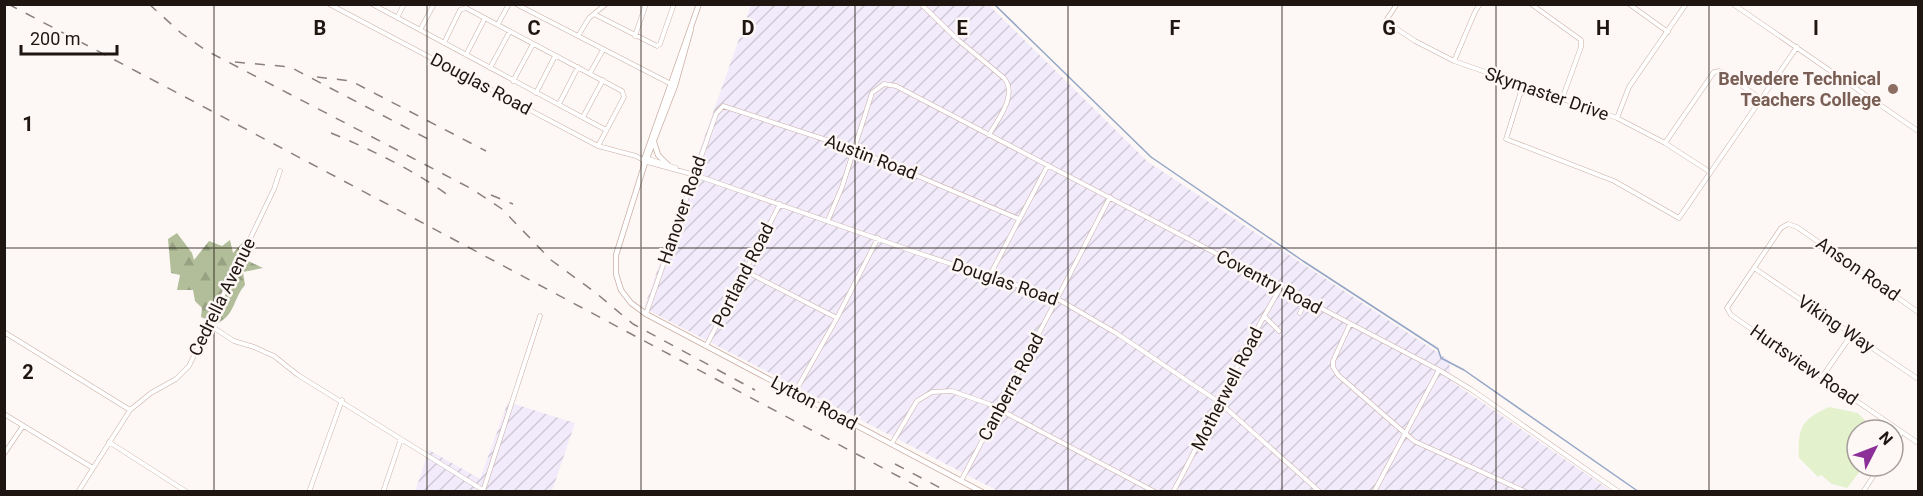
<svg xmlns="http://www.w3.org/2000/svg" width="1923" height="496" viewBox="0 0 1923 496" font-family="Roboto,sans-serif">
<defs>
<pattern id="industrial-furrows" width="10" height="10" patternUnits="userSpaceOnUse" patternTransform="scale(1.5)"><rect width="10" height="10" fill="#f2ebfc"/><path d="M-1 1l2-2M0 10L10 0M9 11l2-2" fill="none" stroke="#cfc9d7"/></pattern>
<pattern id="forest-firs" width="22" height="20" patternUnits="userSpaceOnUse" patternTransform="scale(1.5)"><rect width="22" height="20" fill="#b1be99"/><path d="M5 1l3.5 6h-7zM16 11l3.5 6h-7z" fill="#98a283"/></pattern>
</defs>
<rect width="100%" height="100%" fill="#fdf7f5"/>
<path fill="url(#industrial-furrows)" d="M751,5H989L1148,162L1449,360L1451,381L1611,491H998L644,308Z
M508,402L575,423L552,491L415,492L429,450L480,479Z"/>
<path fill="#e3f1cd" d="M1829,407L1858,413L1874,430H1857V466H1864L1847,488L1832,484L1821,475L1818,477L1799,458C1798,429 1800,420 1829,407Z"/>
<path fill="url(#forest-firs)" d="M177,233L192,253L194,260L209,241L222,246L230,240L233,253L244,241L242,258L263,268L243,272L245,285C232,300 236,315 216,324L201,317L202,308L195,301L193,290H177L180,275L171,273L168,239Z"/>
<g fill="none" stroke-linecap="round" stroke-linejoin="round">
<path stroke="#93a6c6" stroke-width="1.5" d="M994,4L1151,157L1303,261L1438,349L1441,358L1464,370L1639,492"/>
<g stroke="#caaea3" stroke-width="5">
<path id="minor" d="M329,4L598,146L636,156
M372,4L606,130
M516,4L673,85
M921,4L957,39L1004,78C1018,95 998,119 989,135
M1397,4L1387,19L1388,23L1415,41L1454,61L1617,118L1665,143L1710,172
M1531,4L1581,40V47L1562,99
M1629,4L1668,32
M1733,4L1918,131
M594,14L657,46L660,44L674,4
M397,18L404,4
M498,24L509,4
M420,30L434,4
M578,36L589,18L606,4
M635,36L646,4
M444,43L460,10L466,8L622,91L624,97L598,146
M466,55L485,18
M1454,61L1475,12L1480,4
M490,68L510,31
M590,73L603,50
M513,81L533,44
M1523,85L1506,139L1614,181L1679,218L1797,47
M536,93L555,56
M559,104L578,67
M583,117L603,80
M1617,118L1629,87L1686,4
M1665,143L1714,72L1719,71L1724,73L1761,99
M636,156L647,162L695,175L918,253L1056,298L1116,333L1219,402L1320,492
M646,158L676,168
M828,220L842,187L872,93L884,84L896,86L1439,370L1472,390L1619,492
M1754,268L1918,379
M745,271L837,318
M990,275L1048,165
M1918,312L1797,227L1788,224L1781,228L1727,308L1731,315L1918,443
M1300,313L1306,301
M646,314L716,114L723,106L854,149L1019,219
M1264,316L1279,331
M208,324L234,341L254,347L274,356L298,375L483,490
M1350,324L1333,361V367L1338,375L1414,441L1526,492
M4,332L130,410
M706,346L780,204
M1822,377L1852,334
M795,392L837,318L878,238
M4,414L93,468
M109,442L187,492
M892,443L917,401L932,392L952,391L989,404L1155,492
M1893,446L1902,432
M4,454L23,426
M961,481C1011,386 1061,292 1110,197
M483,491L540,316
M78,492L130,410L151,393L176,379L189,366L274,189L280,171
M309,492L342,400
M383,492L401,439
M1173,492C1210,424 1241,353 1281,287
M1374,492L1439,370
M1863,492L1880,466"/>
</g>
<g stroke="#caaea3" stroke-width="6">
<path id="major" d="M691,29L675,86L644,166L616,255V274L621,290L631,303L646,314L982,492
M654,142L658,155L668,165
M644,166L645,157L699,4"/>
</g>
<use href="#minor" stroke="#fff" stroke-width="4"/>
<use href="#major" stroke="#fff" stroke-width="4.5"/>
<path stroke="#89817e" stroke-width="1.5" stroke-dasharray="10 10" stroke-linecap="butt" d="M8,4C316,165 621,329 928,492
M149,4L181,33L207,51L472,189L502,209L551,260L596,293L633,324L755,390
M235,62L290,67L428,139
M317,77L351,81L486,151
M331,133C370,149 420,173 453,199
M491,195L513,204
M895,464L948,492"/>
</g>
<path fill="none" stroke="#1f1511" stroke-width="1.5" stroke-opacity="0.55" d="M214,4V492M427,4V492M641,4V492M855,4V492M1068,4V492M1282,4V492M1496,4V492M1709,4V492M4,248H1918"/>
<circle fill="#8d6e63" stroke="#fdf7f5" stroke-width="2" cx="1893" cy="89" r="6"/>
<g text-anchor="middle" stroke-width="5" stroke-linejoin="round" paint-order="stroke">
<g font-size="18" font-weight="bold" fill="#785e54" stroke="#fdf7f5" text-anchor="end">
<text x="1881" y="85">Belvedere Technical<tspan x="1881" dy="21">Teachers College</tspan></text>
</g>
<g font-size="18" fill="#1f1511" stroke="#fdf7f5">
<text transform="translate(481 84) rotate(28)" y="6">Douglas Road</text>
<text transform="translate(1547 94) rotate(19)" y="6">Skymaster Drive</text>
<text transform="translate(871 157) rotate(21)" y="6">Austin Road</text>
<text transform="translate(682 210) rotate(-71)" y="6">Hanover Road</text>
<text transform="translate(1858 269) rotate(35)" y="6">Anson Road</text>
<text transform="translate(743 275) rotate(-63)" y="6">Portland Road</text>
<text transform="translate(1005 282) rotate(19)" y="6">Douglas Road</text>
<text transform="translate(1269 282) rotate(28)" y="6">Coventry Road</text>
<text transform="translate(222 297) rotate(-64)" y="6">Cedrella Avenue</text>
<text transform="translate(1836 324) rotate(34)" y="6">Viking Way</text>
<text transform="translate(1804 365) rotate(35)" y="6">Hurtsview Road</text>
<text transform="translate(1011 387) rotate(-62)" y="6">Canberra Road</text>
<text transform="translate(1227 389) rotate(-63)" y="6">Motherwell Road</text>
<text transform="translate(814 403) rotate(28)" y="6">Lytton Road</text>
</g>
</g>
<g font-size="20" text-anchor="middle" font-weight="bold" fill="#1f1511" stroke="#fdf7f5" stroke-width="5" stroke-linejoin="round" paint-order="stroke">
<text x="320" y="35">B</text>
<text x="534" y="35">C</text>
<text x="748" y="35">D</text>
<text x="962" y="35">E</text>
<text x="1175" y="35">F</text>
<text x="1389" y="35">G</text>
<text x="1603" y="35">H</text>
<text x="1816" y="35">I</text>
<text x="28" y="131">1</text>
<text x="28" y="379">2</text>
</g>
<rect width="1923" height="496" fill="none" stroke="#1f1511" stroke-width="12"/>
<g transform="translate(1875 448) rotate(48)"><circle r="28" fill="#fdf7f5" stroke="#a49d9a" stroke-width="1.5"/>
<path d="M0-4.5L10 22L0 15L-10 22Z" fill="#8d2f98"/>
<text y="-9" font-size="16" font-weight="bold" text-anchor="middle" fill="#1f1511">N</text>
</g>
<path d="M21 45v9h96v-9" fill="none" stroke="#1f1511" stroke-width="3"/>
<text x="30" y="45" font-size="18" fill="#1f1511" stroke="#fdf7f5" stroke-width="4.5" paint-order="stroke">200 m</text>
</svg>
